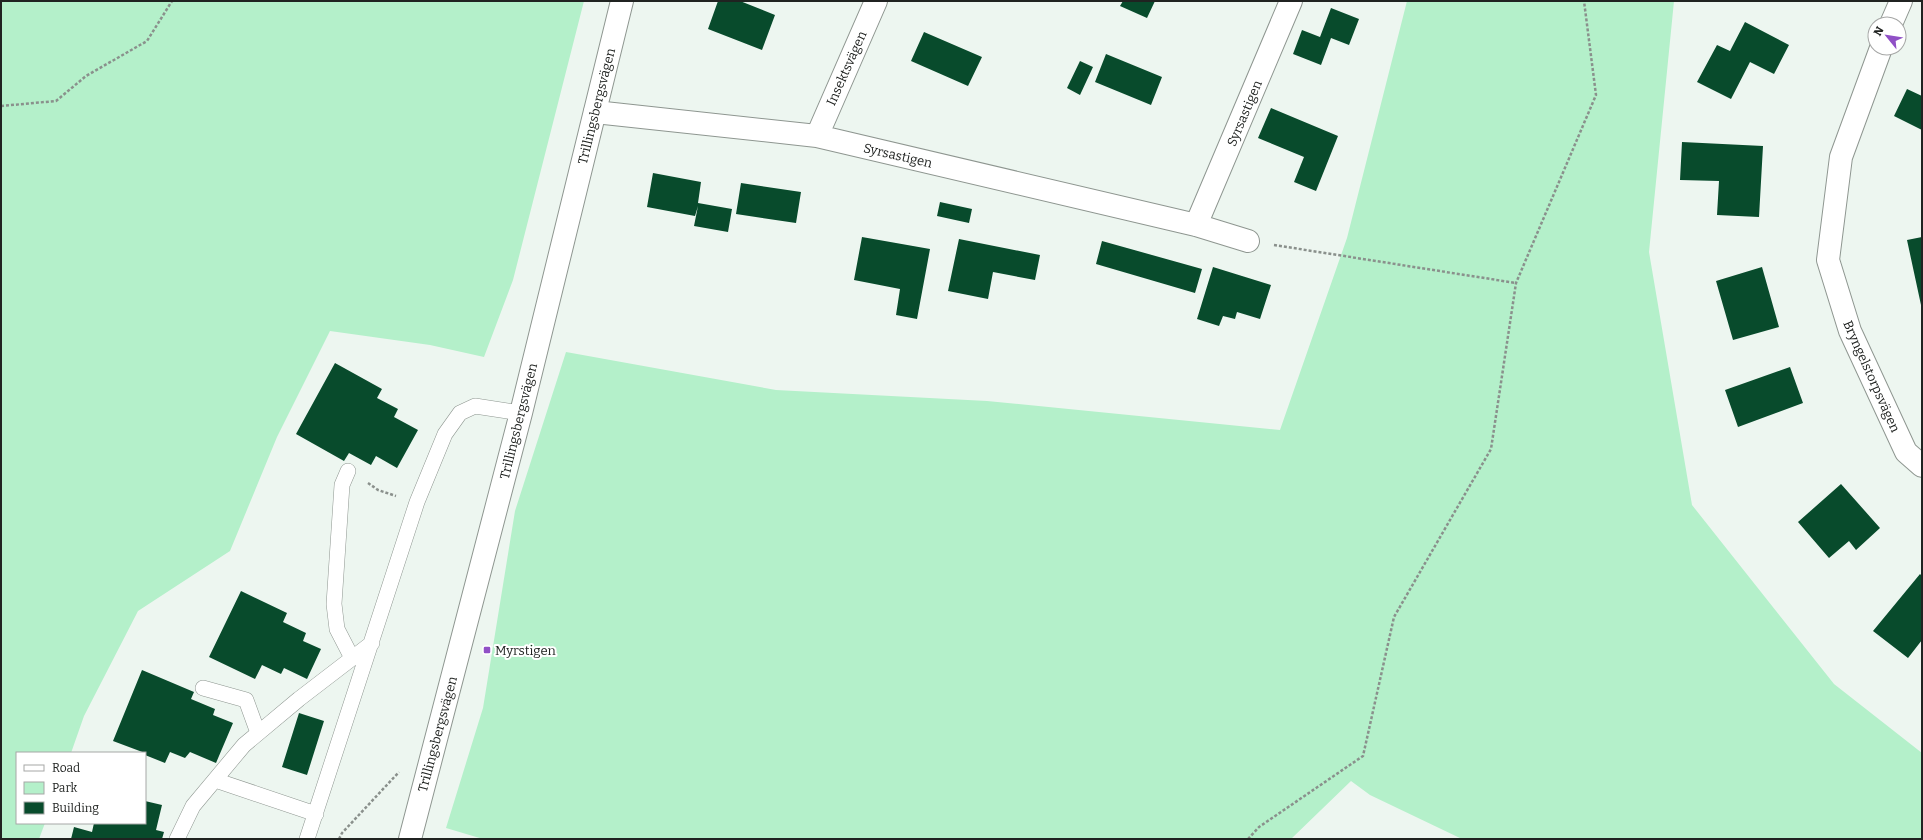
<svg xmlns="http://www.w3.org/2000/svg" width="1923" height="840" viewBox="0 0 1923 840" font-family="Bitter,serif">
<rect width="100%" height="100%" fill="#edf6f0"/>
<path fill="#b4f0ca" d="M1,1H584L513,280L484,357L430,345L330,331L277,437L230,551L138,611L84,716L71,753H17V823H45L39,839H1Z
M1407,1H1674L1649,252L1692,505L1834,684L1922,753V839H1462L1370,795L1351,781L1291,839H483L446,828L483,708L515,511L566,352L776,390L987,401L1280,430L1347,238Z"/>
<path fill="#084b2c" d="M718,1H740L775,15L762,50L708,29Z
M1123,1H1155L1147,18L1120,6Z
M1331,8L1359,19L1349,45L1331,38L1321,65L1293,54L1302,30L1320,37Z
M1745,22L1789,45L1774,74L1750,62L1731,99L1697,82L1717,45L1730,51Z
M924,32L982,57L968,86L911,61Z
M1106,54L1162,77L1151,105L1095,82Z
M1080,61L1093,67L1080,95L1067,88Z
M1907,89L1922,96V130L1894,116Z
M1271,108L1338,136L1316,191L1294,182L1304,157L1258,138Z
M1682,142L1763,146L1759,217L1717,215L1719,181L1680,180Z
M653,173L701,182L698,203L732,209L728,232L694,226L698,206L695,216L647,207Z
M741,183L801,192L796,223L736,214Z
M940,202L972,209L969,223L937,216Z
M862,237L930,249L917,319L896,315L900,289L854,280Z
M1922,237V304L1921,305L1907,240Z
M959,239L1040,255L1035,280L993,272L988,299L948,291Z
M1102,241L1202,269L1195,293L1096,264Z
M1213,267L1271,285L1260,319L1237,312L1235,319L1223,316L1219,326L1197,319Z
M1762,267L1779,327L1733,340L1716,281Z
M335,363L382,389L377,398L398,409L394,417L418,430L397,468L376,456L371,465L349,453L344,461L296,434Z
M1790,367L1803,403L1738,427L1725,390Z
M1841,484L1880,528L1856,550L1849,541L1829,558L1798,522Z
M1920,574L1922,576V640L1908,658L1873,631Z
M241,591L287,613L283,622L306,633L303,641L321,649L307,679L284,668L281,674L262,665L255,679L209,657Z
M142,670L194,692L191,699L215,709L213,715L233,723L216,763L190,752L185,758L170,752L165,763L145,755V753L113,741Z
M299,713L324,721L307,775L282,767Z
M145,801L162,805L156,830L164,832L162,839H71L74,827L92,832L94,823H145Z"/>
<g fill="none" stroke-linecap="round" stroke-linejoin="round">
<g stroke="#8e9690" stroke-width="16">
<path id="service" d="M348,471L342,485L334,604L337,629L352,658
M203,688L246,700L258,733
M215,780L316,814
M177,839L193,806L244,745L299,699L372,643
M307,839L417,502L445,434L460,413L475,406L521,413"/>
</g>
<g stroke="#8e9690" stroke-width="24">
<path id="minor" d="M1891,24L1901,1
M1881,48L1841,157L1828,260L1850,331L1906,452L1922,466
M595,112L817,136L1196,225L1248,241
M817,136L876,1
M1196,225L1291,1"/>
</g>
<g stroke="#8e9690" stroke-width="24">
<path id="tertiary" d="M410,839L521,413L622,1"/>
</g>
<path stroke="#8a908c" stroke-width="2.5" stroke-dasharray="3 2" stroke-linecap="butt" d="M1,106L56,101L86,76L147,41L172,1
M1274,245L1516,283
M368,483L378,490L396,496
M339,839L342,833L399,772
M1248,839L1259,827L1363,756L1394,617L1491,449L1516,283L1596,95L1584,1"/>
<use href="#service" stroke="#fff" stroke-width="15"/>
<use href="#minor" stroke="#fff" stroke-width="22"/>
<use href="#tertiary" stroke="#fff" stroke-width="22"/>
</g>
<rect fill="#9050c6" stroke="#fff" stroke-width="1.5" x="483" y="646" width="8" height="8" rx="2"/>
<g text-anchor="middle" stroke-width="4" stroke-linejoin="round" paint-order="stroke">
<g font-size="13" fill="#202321" stroke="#fff">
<text transform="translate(846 68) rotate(-66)" y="5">Insektsvägen</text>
<text transform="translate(596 106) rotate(-76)" y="5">Trillingsbergsvägen</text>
<text transform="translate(1244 113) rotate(-67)" y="5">Syrsastigen</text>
<text transform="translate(898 155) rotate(13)" y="5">Syrsastigen</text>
<text transform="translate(1872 376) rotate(66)" y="5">Bryngelstorpsvägen</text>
<text transform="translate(518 421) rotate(-76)" y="5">Trillingsbergsvägen</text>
<text transform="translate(437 734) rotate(-75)" y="5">Trillingsbergsvägen</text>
</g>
<g font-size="13" fill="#202321" stroke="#fff" text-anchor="start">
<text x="495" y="655">Myrstigen</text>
</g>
</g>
<rect width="1923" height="840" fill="none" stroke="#202321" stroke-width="4"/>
<rect x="16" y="752" width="130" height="72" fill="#ffffff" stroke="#a6a7a6"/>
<rect x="24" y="765" width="20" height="6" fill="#ffffff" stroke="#a6a7a6"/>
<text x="52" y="772" font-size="12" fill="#202321">Road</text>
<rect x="24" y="782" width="20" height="12" fill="#b4f0ca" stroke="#a6a7a6"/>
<text x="52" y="792" font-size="12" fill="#202321">Park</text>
<rect x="24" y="802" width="20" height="12" fill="#084b2c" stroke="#a6a7a6"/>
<text x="52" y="812" font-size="12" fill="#202321">Building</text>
<g transform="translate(1887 36) rotate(300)"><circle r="19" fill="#ffffff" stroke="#a6a7a6"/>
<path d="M0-3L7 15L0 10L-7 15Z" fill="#9050c6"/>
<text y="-6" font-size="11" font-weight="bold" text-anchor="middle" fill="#202321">N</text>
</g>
</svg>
